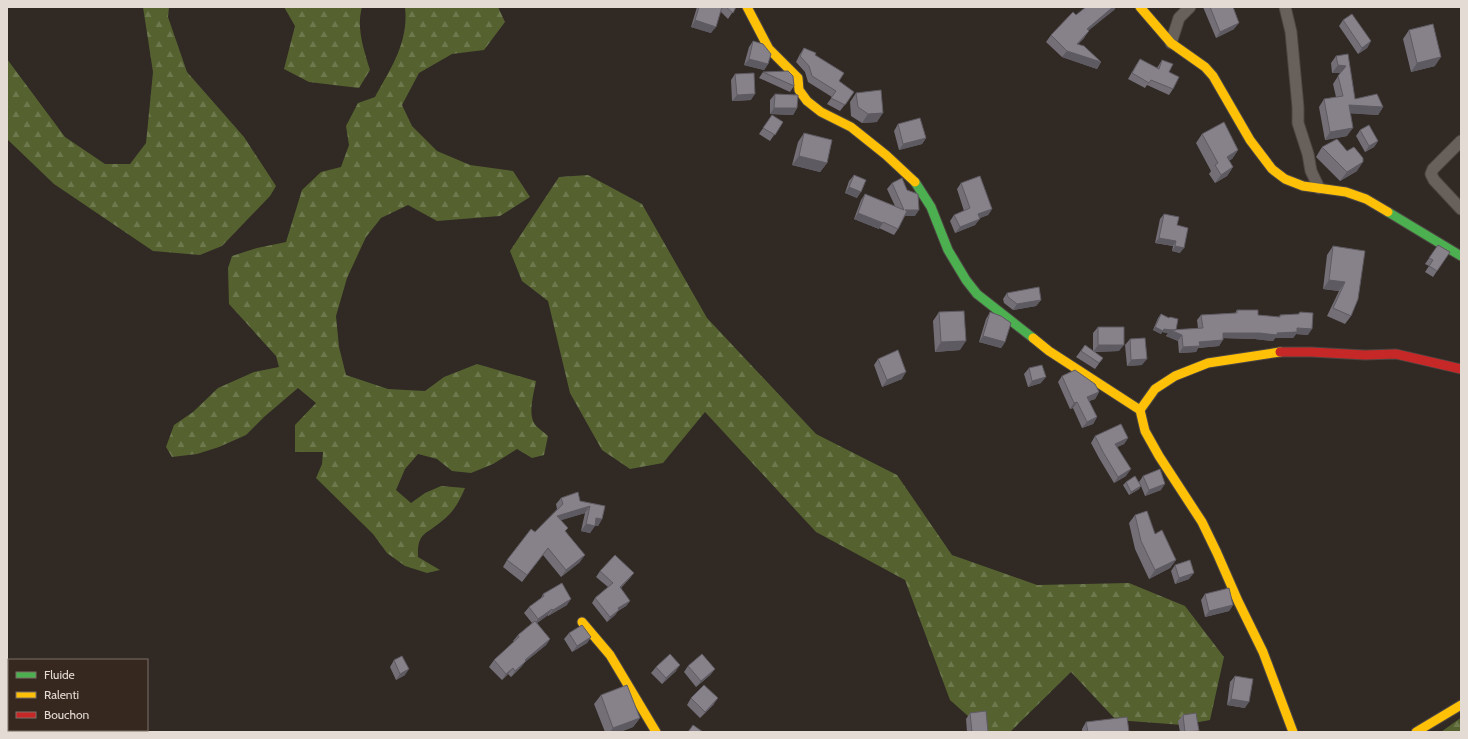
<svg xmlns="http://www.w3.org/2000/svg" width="1468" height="739" viewBox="0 0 1468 739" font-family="Cabin,sans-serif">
<defs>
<pattern id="forest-firs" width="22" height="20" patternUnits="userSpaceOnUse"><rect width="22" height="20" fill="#556230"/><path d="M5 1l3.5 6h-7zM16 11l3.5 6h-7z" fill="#6d784d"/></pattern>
</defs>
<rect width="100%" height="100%" fill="#302924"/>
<path fill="url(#forest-firs)" d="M143,7H169L168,17L187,72L244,137L276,186L270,196L222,246L200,255L153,251L54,184L7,139V59L65,137L105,164H130L146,143L153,72Z
M284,7H362C356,28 364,50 370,70L359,88L309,82L284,69L295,26Z
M405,7H498L505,22L484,50L452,54L419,73L402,105L412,126L437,151L470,165L513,171L530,197L500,216L437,221L408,205L381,218L366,237L347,278L336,316L339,347L346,375L388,389L425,391L444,377L477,364L536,381C534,393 528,412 534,423C536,427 544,432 548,436L544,455L532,458L517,449L493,464L471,473L452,471L437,459L418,454L405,469L396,490L411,503L425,493L441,486L465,488C460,500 454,512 442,521C426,535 417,532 418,557L440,570L427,573L405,566L387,553L373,534L316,478L322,464L323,452H295V425L316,403L298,388L264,417L246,435L219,447L197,454L172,457L166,447L174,425L193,412L218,388L254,372L279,367L276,356L229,304L228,268L232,256L257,248L286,242L302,190L321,172L341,167L349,145L346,126L358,103L375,97C391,68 409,42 405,7Z
M588,175L642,204L707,318L816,434L897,475L952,555L1037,585L1129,583L1185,606L1224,657L1210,720L1183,725L1116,720L1071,672L1010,732H986L950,700L905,580L816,532L705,412L663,463L630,469L602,450L570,393L548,301L522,281L510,251L559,177Z
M1461,718V732H1441L1459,719Z"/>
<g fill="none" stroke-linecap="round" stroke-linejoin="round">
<g stroke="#4c4541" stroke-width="13">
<path id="street" d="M1285,7L1291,32L1298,107V123L1308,154L1311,171L1319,188
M1171,43L1179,18L1190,7
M1461,141L1433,169L1431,174L1434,180L1461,209"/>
</g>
<g stroke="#4c4541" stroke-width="11">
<path id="fast" d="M915,182L931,207L948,250L966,280L977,294L1033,338
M1388,212L1461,256"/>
</g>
<g stroke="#4c4541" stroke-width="11">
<path id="slow" d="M747,7L769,49L798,78L799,90L807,101L821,112L851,127L886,155L915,182
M1140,7L1171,43L1205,67L1213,76L1250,140L1272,169L1285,179L1303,186L1346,192L1366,199L1388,212
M1033,338L1049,351L1140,410L1155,389L1175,376L1208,363L1280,352
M1140,410L1145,431L1159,456L1202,522L1217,553L1238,601L1263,652L1293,732
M582,622L610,655L656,732
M1416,732L1461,705"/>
</g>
<g stroke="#4c4541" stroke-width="11">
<path id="jam" d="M1280,352H1311L1365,355L1396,354L1461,369"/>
</g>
<use href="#street" stroke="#68605b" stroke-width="11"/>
<use href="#fast" stroke="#4caf50" stroke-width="9"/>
<use href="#slow" stroke="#ffc107" stroke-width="9"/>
<use href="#jam" stroke="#c62828" stroke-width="9"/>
</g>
<path fill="#746f77" d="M697,7H736L728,19L720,11L711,33L691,27Z
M1086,7H1116L1114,10L1088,30L1084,38L1078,44L1101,62L1097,69L1062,57L1046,42L1051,35Z
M1203,7H1233L1234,29L1216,38Z
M1343,20L1371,41L1367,48L1358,54L1339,26Z
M1409,30L1435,66L1411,72L1403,39Z
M753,41L768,64L764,70L744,65L749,47Z
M804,48L815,55L839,81L850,98L840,111L827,104L832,97L808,82L805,72L796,62L800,54Z
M1336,56L1355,99L1383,107L1378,115L1350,113L1347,136L1325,140L1319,107L1324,99L1336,97L1333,84L1340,73H1332L1331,63Z
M1140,59L1157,68L1162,60L1169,72L1173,89L1169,95L1147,85L1145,88L1128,79L1136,65Z
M763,72L794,86L790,92L759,78Z
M735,74L751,100L732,101L731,80Z
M856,93L877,122L862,123L851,116L850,102Z
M775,94L797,108L793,115L770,114V100Z
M772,115L783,122L770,141L759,134Z
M898,124L926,138L922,144L899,150L894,131Z
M1360,130L1378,141L1374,147L1365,152L1356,136Z
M804,133L827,163L820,172L792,165L798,142Z
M1202,134L1238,150L1232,159L1229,160L1233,167L1227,176L1215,183L1209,174L1211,171L1196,143Z
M1322,147L1357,171L1340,181L1316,157Z
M854,175L857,198L845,193L849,181Z
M892,183L915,216H904L898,229L894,235L879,228V229L854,219L861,200L865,194L895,206L887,189Z
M961,183L992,209L988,215L979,218L975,225L955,233L950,221L954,215L964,211L957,189Z
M1164,214L1177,225L1180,253L1172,251L1173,246L1155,243L1160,219Z
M1438,245L1450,252L1433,277L1425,272L1429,266L1425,264Z
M1333,246L1358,299L1351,316L1345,324L1327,316L1339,291L1323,289L1327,255Z
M1007,293L1041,300L1036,306L1013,310L1004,303L1003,299Z
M1237,310L1258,315L1279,317L1280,315L1298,314L1300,312L1308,335L1296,334L1293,338H1275L1273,341L1255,339L1223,338L1219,346L1198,348L1196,352L1179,353L1178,341L1166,336L1168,333L1162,332L1161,334L1153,330L1158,318L1161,314L1176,330L1198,328L1197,320L1201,315L1235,313Z
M939,312L960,350L935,352L933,321Z
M990,312L1005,342L1001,348L979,342L986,319Z
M1098,327L1119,351L1094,352L1103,358L1095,369L1076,357L1085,345L1093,351V333Z
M1130,339L1142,365L1127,366L1125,345Z
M878,359L902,379L882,387L874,365Z
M1029,368L1041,383L1028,387L1024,374Z
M1062,376L1099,392L1095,399L1089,401L1097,417L1093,424L1082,428L1073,408L1070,409L1058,382Z
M1095,436L1128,438L1124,444L1117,447L1126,476L1114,483L1099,458L1091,443Z
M1143,476L1161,490L1145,496L1141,486L1139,489L1129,495L1123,485L1126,482L1140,485L1139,482Z
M561,498L580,501L605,506L602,519L598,526L595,525L590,533L581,531L585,513L561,520L580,562L561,577L543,555L522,582L503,567L507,560L557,509L556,504Z
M1135,515L1155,534L1176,560L1170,568L1149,579L1135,549L1129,523Z
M1175,565L1189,579L1175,584L1171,571Z
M600,571L634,573L630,578L621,588L630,601L626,606L618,611L615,615L607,622L592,603L595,598L608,587L596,577Z
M543,594L567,605L548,616V615L537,623L550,639L546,645L525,662L521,667L511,677L508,674L502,680L489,667L494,660L514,642L513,641L518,635L532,623L524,613L529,607L541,598Z
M1205,594L1233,605L1229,611L1205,617L1201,600Z
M569,633L591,637L587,643L572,652L564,639Z
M394,660L405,675L396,680L390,667Z
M688,666L715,669L710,675L696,687L684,672Z
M656,667L676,671L662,684L651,673Z
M1235,676L1245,708L1227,705L1230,682Z
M601,695L640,718L633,727L620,732H605L594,704Z
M691,698L714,704L700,718L687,705Z
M970,713L988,732H967L966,719Z
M1183,715L1198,732H1180L1178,721Z
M1086,722L1129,732H1082V729Z"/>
<path fill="#5e5a61" d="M1113,7H1116L1114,10L1082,36L1087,29Z
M695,20L716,27L711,33L691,27Z
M1239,23L1234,29L1216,38L1220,32Z
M1089,31L1084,38L1072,51L1077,44Z
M1371,41L1367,48L1358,54L1362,48Z
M1067,51L1101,62L1097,69L1062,57Z
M1441,57L1435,66L1411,72L1417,63Z
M749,59L768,64L764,70L744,65Z
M1338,65L1346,66L1340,73H1332Z
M755,94L751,100L732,101L737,95Z
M1349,105L1383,107L1378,115L1343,113Z
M774,108H797L793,115L770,114Z
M883,113L877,122L862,123L868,114Z
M1353,128L1347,136L1325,140L1330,132Z
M926,138L922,144L899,150L903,144Z
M1378,141L1374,147L1365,152L1369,146Z
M1238,150L1232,159L1221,166L1227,157Z
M799,156L827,163L820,172L792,165Z
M1363,162L1357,171L1340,181L1347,172Z
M1233,167L1227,176L1215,183L1221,175Z
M849,187L861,192L857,198L845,193Z
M992,209L988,215L973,221L978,214Z
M905,210H919L915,216H900Z
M858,213L883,223L879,229L854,219Z
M980,219L975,225L955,233L960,227Z
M1159,238L1176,241L1173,246L1155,243Z
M1175,246L1184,248L1180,253L1172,251Z
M1329,280L1345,282L1339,291L1323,289Z
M1041,300L1036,306L1013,310L1017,304Z
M1155,327L1176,331L1182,335L1178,341L1166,336L1168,333L1162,332L1161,334L1153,330Z
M1297,328L1312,329L1308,335L1296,334L1293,338H1275L1273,341L1255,339L1219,338L1223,333H1277Z
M983,336L1005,342L1001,348L979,342Z
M1223,340L1219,346L1198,348L1196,352L1179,353L1183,347L1199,342Z
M966,341L960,350L935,352L941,342Z
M1098,345H1124L1119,351L1093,352Z
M1147,359L1142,365L1127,366L1131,360Z
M906,372L902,379L882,387L887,380Z
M1046,377L1041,383L1028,387L1032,381Z
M1099,392L1095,399L1083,403L1087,397Z
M1077,402L1073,408L1070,409L1074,403Z
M1097,417L1093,424L1082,428L1087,422Z
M1128,438L1124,444L1111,450L1115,444Z
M1131,469L1126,476L1114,483L1118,477Z
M1165,484L1161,490L1145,496L1149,490Z
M1141,486L1139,489L1129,495L1131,492Z
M590,506L585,513L552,523L557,516Z
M596,518L602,519L598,526L591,525Z
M586,524L595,526L590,533L581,531Z
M585,555L580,562L561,577L566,570Z
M1176,560L1170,568L1149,579L1155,570Z
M634,573L630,578L616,592L620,587Z
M1194,573L1189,579L1175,584L1179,578Z
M571,599L567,605L548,616L553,610Z
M630,601L626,606L618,611L615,615L607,622L610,617L618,608Z
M1233,605L1229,611L1205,617L1209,611Z
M552,609L548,615L533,626L538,619Z
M591,637L587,643L572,652L577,646Z
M550,639L546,645L525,662L521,667L511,677L515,671L525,660Z
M680,665L676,671L662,684L666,678Z
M513,668L508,674L502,680L506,674Z
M409,669L405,675L396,680L400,674Z
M715,669L710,675L696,687L701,681Z
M718,698L714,704L700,718L705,712Z
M1231,699L1249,702L1245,708L1227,705Z
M640,718L633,727L620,732H610L613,728Z"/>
<path fill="#87818a" stroke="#5e5a61" d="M699,7H722L716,27L695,20Z
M726,7H736L733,13Z
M1086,7H1113L1087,29L1089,31L1077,44L1084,46L1101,62L1067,51L1051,35L1073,12L1076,15Z
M1210,7H1233L1239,23L1220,32Z
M1352,14L1371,41L1362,48L1343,20Z
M1433,24L1441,57L1417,63L1409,30Z
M753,41L763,44L771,54L768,64L749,59Z
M804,48L816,53L815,55L844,73L839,81L854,92L845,105L831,98L836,91L812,76L809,66L800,56Z
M1348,54L1355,99L1377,94L1383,107L1349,105L1353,128L1330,132L1324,99L1343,96L1338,76L1346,66L1338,65L1336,56Z
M1140,59L1159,69L1162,60L1173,64L1169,72L1179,77L1173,89L1151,80L1149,83L1132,73Z
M788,71L793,76L794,86L763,72Z
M754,73L755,94L737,95L735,74Z
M881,90L883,113L868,114L858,107L856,93Z
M775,94L798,95L797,108H774Z
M772,115L783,122L775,135L763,128Z
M920,118L926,138L903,144L898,124Z
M1224,122L1238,150L1227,157L1233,167L1221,175L1215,165L1218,163L1202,134Z
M1369,125L1378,141L1369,146L1360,130Z
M804,133L832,140L827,163L799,156Z
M1337,139L1347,151L1354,147L1363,158V162L1347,172L1322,147Z
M854,175L866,180L861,192L849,187Z
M980,176L992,209L978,214L980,219L960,227L954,215L970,208L961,183Z
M902,178L907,190L918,194L919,210H905L907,211L898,229L883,222V223L858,213L865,194L904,210L892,183Z
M1164,214L1179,217L1177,225L1188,228L1184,248L1175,246L1176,241L1159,238Z
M1438,245L1450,252L1437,271L1429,266L1433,260L1429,258Z
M1333,246L1365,251L1358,299L1351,316L1333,308L1345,282L1329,280Z
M1039,287L1041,300L1017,304L1008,297L1007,293Z
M1237,310H1258V315L1280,317V315L1299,314L1300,312L1313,313L1312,329L1297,328V332L1277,333V335L1259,333H1223V340L1199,342L1200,346L1183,347L1182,335L1170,330L1203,328L1201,315L1237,313Z
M964,311L966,341L941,342L939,312Z
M990,312L1001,316L1011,323L1005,342L983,336Z
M1161,314L1169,318L1170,317L1178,319L1176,330H1171L1164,329L1163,331L1155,327Z
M1098,327H1124V345H1098Z
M1145,338L1147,359L1131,360L1130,339Z
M1085,345L1103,358L1099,363L1081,351Z
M898,350L906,372L887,380L878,359Z
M1042,365L1046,377L1032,381L1029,368Z
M1075,370L1095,384L1099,392L1087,397L1097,417L1087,422L1077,402L1074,403L1062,376Z
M1121,424L1128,438L1115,444L1131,469L1118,477L1103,452L1095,436Z
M1160,469L1165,484L1149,490L1143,476Z
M1135,476L1141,486L1131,492L1126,482Z
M578,492L580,501L605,506L602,519L596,518L595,526L586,524L590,506L557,516L568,528L565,531L585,555L566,570L548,548L527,575L507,560L531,529L535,532L563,504L561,498Z
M1147,511L1155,534L1162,530L1176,560L1155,570L1141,541L1135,515Z
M615,555L634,573L620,587L630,601L618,608L619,610L610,617L595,598L613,583L600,571Z
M1190,560L1194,573L1179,578L1175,565Z
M562,583L571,599L553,610L552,609L538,619L529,607L544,596L543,594Z
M1229,588L1233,605L1209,611L1205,594Z
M535,621L550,639L525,660L526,661L515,671L513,668L506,674L494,660L519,637L518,635Z
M582,625L591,637L577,646L569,633Z
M670,654L680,665L666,678L656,667Z
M702,654L715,669L701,681L688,666Z
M402,656L409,669L400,674L394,660Z
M1235,676L1253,679L1249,702L1231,699Z
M627,685L640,718L613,728L601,695Z
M704,685L718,698L705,712L691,698Z
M986,711L988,732H972L970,713Z
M1196,713L1199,731L1185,732L1183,715Z
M1127,717L1129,732H1088L1086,722Z
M693,725L703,732H688Z"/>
<rect width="1468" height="739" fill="none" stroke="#e4dbd4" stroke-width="16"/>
<rect x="8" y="659" width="140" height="72" fill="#36281e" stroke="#7c7067"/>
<rect x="16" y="672" width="20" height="6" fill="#4caf50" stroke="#7c7067"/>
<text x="44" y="679" font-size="12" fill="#e4dbd4">Fluide</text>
<rect x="16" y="692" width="20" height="6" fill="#ffc107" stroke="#7c7067"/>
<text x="44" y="699" font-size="12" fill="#e4dbd4">Ralenti</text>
<rect x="16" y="712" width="20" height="6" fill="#c62828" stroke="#7c7067"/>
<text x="44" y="719" font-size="12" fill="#e4dbd4">Bouchon</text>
</svg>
